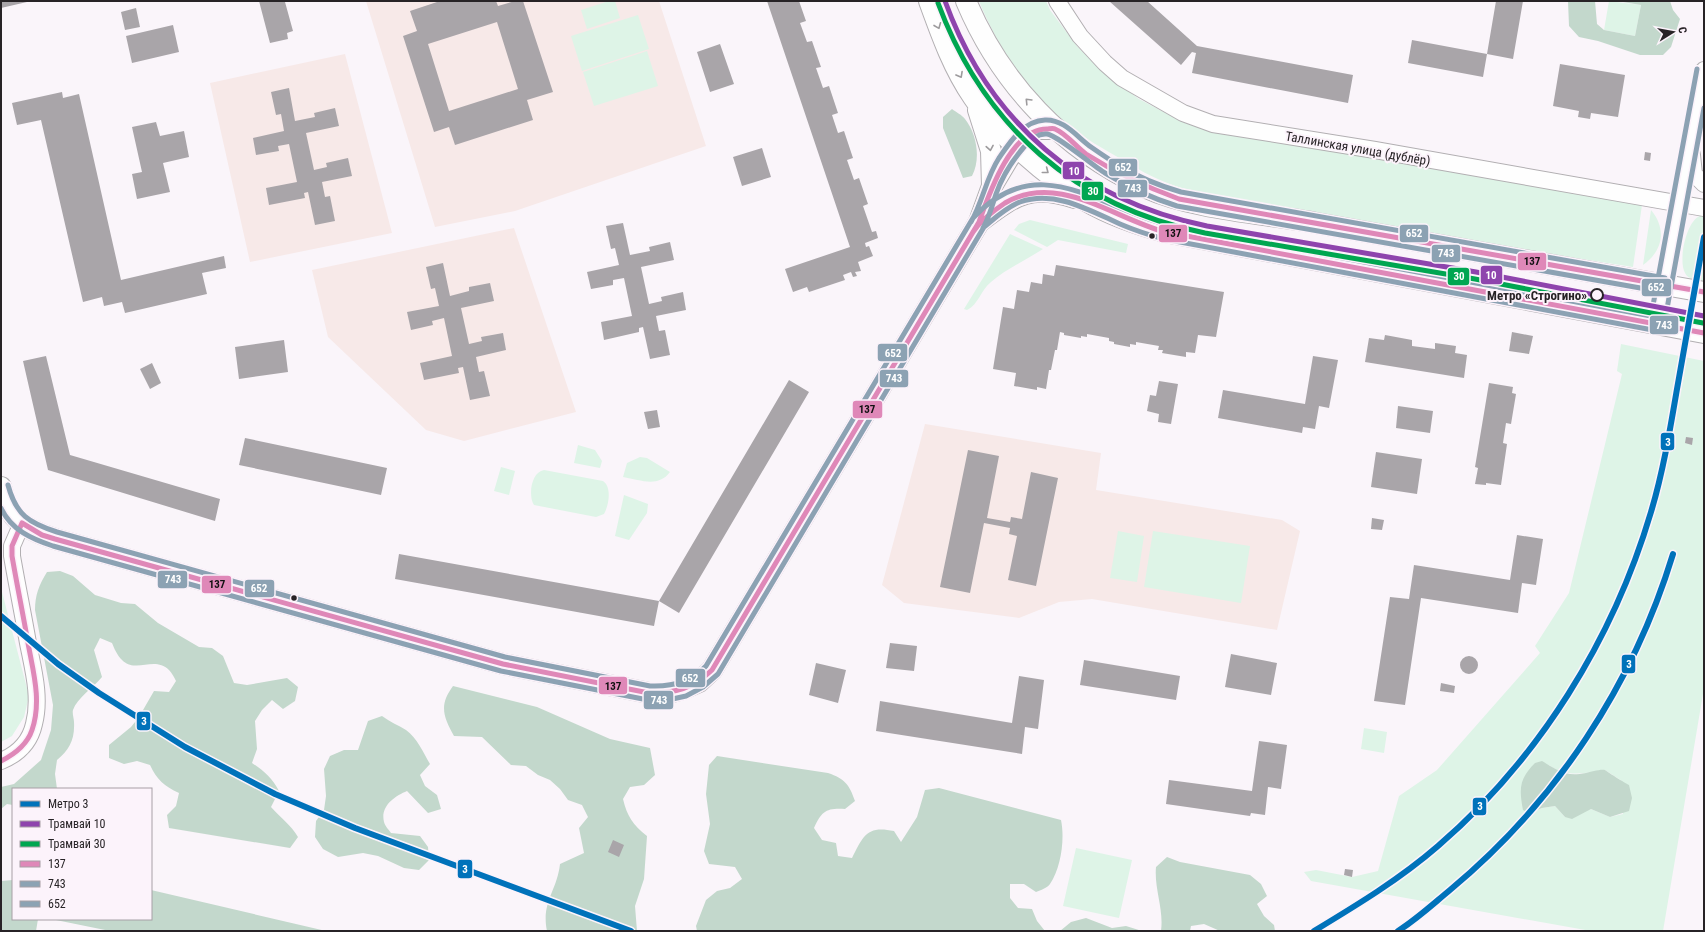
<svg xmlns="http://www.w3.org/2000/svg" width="1705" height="932" viewBox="0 0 1705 932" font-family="'Roboto Condensed',sans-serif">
<rect width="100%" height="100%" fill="#faf5fa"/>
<path fill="#f7e9e8" d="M366,1H659L706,146L515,211L435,227Z
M345,54L392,233L250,262L210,83Z
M514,228L576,412L464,441L426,430L328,337L312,270Z
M925,424L1101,453L1096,490L1282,520L1300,531L1277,630L1092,599L1059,602L1019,618L904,603L882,585Z"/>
<path fill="#def4e7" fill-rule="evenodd" d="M609,1H615L620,18L587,29L581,10Z
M979,1H1046L1050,10L1077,46L1100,70L1139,99L1177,119L1297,143L1642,205L1633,267L1443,237L1199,192C1189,189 1179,188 1170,184C1153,178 1136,168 1121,159C1104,149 1085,139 1070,126C1030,93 998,49 979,1Z
M1609,1L1641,5L1635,36L1604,30Z
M638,15L649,49L582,71L571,36Z
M647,51L658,86L594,106L583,72Z
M1651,210C1667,229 1663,251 1643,265Z
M1700,216H1704V281C1697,280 1688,280 1685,273C1678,261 1686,221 1700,216Z
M1030,220L1128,244L1126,253L1058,240L1047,247L1014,230L1019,224Z
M1010,234L1043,249C1026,260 1006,269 991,282C981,290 978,305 967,310L964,309Z
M1621,344L1704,361V688L1663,931H1591L1311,881L1304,872L1316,870L1352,877L1378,871L1399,796L1437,770L1540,653L1535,646L1569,593L1622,374L1617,371ZM1549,765C1565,778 1586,773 1605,770L1622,781L1623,814L1610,817L1591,809L1565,817L1555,806L1542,808L1529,813Z
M578,445L595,450L602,461L600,468L574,463Z
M640,457L647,458L670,472C658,488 641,480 623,477L627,463Z
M501,467L515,471L509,495L494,491Z
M544,470L603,481C612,487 609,505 604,514L596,517L534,505C528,496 531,472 544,470Z
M624,495L648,504L647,513L629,540L615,536Z
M1118,531L1144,536L1137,582L1110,578Z
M1153,531L1250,546L1241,603L1144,587Z
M1,588L29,696L24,717L12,736L1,742Z
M1364,728L1387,732L1384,753L1361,749Z
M1076,848L1132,860L1119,918L1063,906Z"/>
<path fill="#c3d8cc" d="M1568,1H1595L1597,24L1604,30L1635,36L1641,5L1617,1H1670L1673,10L1680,19L1671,47L1663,55H1640L1598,41L1579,37L1569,26Z
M952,109C956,112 962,115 965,119C977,134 981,159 972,176L963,178L943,128V117Z
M60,571L73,576L95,595L121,603L135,604L158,623L199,647L212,648L223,656L234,683L247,685L287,678L298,687L295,701L283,709L272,700L262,710L255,721L257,749L252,763C264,771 272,778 279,791L271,807C281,818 291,825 298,837L290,848L169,828L167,815L176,806L179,793C164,786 157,780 150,765L137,761L124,764L109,758V745L131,727L139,717L154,691L169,692L176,681C174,677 172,673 169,670C150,652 128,685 112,643L100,638L94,650L102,677C94,687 77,698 73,710C72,713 74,719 74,722C75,740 69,750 57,760L55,774L57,789H13V805L7,804L1,809V787L14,784L41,760L51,730L53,705L35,610C35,595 39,585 47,572Z
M453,686L537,707L610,739L650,748L655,775L644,785L630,787L623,799C627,816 633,825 647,836L644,879L635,906L637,931H547C541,902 557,891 560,864L584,853L579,828L588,817L582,805L568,800L560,789L550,780L538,775L526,766L511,765L482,737L454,736C443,716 439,705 453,686Z
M382,716C390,722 398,725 406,730C417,738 423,752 430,764L420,775L425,786L437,795L441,809L428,813L407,791C395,796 380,806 384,822C385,826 389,830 391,833L420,836L428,847L429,860L419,870L404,868L378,856L363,853L338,857L323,849L315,837L316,821L324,810L326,796L324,769L330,756L344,750H358L368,721Z
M717,756L828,773C845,779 849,784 855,801L845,809C826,808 822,811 814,828L822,840L836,843L838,856L852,858C863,836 867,825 894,831L901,842L917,817L925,790L939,788L1061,820C1065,839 1061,868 1050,884C1047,888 1041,890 1036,892L1024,884H1010V898L1018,908L1032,909L1037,921L1045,931H697L696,926L706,900L717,891L730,888L742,879L735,867L709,864L704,851L710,824L706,794L709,765Z
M1542,761C1559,771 1565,777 1586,773C1591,772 1600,769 1605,770C1606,771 1625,783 1629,785L1632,798L1629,811L1610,817L1591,809L1572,819L1565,817L1555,806L1542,808L1529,813L1523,810C1519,789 1519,779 1535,763Z
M1167,857L1180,862L1250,875L1261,884L1267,896L1257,904L1264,916L1274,925L1275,931H1220L1204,924L1191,926L1190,931H1161C1164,909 1154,889 1156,867Z
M13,880V919H38L36,931H1V881Z
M151,890L326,931H110L51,919H151Z
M1086,918L1112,928L1126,926L1142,931H1054H1060L1071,922Z"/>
<path fill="#a9a5a9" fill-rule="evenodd" d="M1,1H27V2L1,8Z
M259,1L285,2L293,31L287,33L288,39L270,43Z
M440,1H496L498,6L515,1H523L553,92L527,100L533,120L455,145L449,127L434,132L403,36L417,31L410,11ZM497,22L518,89L449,111L428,44Z
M767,1H799L806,21L800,23L807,42L812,41L821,67L816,68L823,88L829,86L838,113L832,115L838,133L844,131L853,158L847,160L854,180L859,178L868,204L863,206L872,232L876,231L878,238L865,243L866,247L869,246L873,256L858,262L861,271L855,272L857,276L853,277L851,272L843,275L845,280L809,292L807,287L793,292L785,269L850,247Z
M1109,1H1147L1197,46L1353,75L1348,103L1192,73L1196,53L1192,52L1181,65Z
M1496,1H1523L1513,59L1487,54Z
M136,8L140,27L125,30L121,12Z
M173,25L179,52L132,63L126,36Z
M1412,40L1487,54L1483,77L1408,63Z
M720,44L734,84L710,92L697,52Z
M1560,64L1625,75L1618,117L1591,113L1590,119L1578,117L1579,111L1553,106Z
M289,88L295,121L315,117L314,113L335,108L339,126L306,133L314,170L327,167L326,163L348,158L352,176L322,182L325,197L330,196L335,221L315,225L308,192L304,193L305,198L269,205L266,188L297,182L289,144L278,146L279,151L256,155L253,138L284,131L281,114L276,115L271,92Z
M62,92L63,98L79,94L121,280L224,256L226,268L202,273L207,294L125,313L122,302L104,306L102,297L83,302L41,120L17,125L12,103Z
M156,122L160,136L184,131L189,157L163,163L170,192L137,199L132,174L142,172L132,127Z
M762,148L771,177L742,186L733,157Z
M1645,152L1651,153L1650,161L1644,160Z
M623,223L630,255L650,251L649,247L670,242L674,260L641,267L649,304L662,301L661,297L683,292L686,310L656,316L659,331L665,330L670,355L650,359L643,327L639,328V332L604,340L601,322L632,316L624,278L613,280V285L591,289L587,272L619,265L615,248L611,249L606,226Z
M443,263L450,296L469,291V287L490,283L494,301L461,308L469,344L482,341L481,337L503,333L506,350L476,357L479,372L484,371L490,396L470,400L463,367L458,368L459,373L424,380L420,363L452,356L444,318L432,321L433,325L411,330L407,312L439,306L435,288L431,289L426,267Z
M1056,265L1224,292L1216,337L1198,335L1195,353L1186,352V357L1162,353L1163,350H1158L1159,346L1136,342V345L1130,344V347L1114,344V342L1109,341V338L1087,334V337L1081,336V338L1064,335V333L1060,332L1057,350H1055L1051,370H1049L1046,389L1037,387V390L1014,386L1016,373L993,369L1003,307L1014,309L1017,290L1029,292L1031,282L1042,284L1043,274L1054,276Z
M1512,332L1533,336L1529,354L1509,351Z
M1385,335L1412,340V346L1435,349V343L1456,346L1455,353L1467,355L1464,378L1365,362L1369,338L1384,340Z
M284,340L288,372L239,379L235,347Z
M46,356L70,455L220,499L215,521L48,470L23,361Z
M1313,356L1338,360L1329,408L1319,406L1315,429L1303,427L1302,433L1218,418L1223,390L1305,404Z
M152,363L161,383L150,389L140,369Z
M789,380L809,392L679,613L659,601Z
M1159,381L1178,384L1171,424L1158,422L1159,414L1147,411L1150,395L1156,396Z
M1489,383L1513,387L1512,393L1516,394L1511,424L1506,423L1503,443L1507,444L1501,485L1486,483V485L1475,484L1478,468L1475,467Z
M1398,406L1433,411L1430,433L1396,428Z
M657,410L660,427L648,429L644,412Z
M1686,437L1693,438L1692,445L1685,443Z
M245,438L387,468L381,495L239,465Z
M968,450L999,456L987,518L1010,522L1011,517L1022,519L1031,472L1058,478L1036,586L1008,580L1017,536L1009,534L1010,528L984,523L970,593L940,587Z
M1376,452L1422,459L1417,494L1371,487Z
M1372,518L1384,520L1382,530L1371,529Z
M1517,535L1543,539L1536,585L1522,583L1518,613L1421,598L1405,705L1374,701L1390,597L1409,599L1414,565L1510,580Z
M399,554L659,601L654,626L395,579Z
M890,643L917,646L914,671L886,668Z
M1231,654L1277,663L1271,695L1225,687Z
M1460 665a9 9 0 1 1 18 0a9 9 0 1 1-18 0Z
M1084,660L1180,676L1176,700L1080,685Z
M816,663L846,670L838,703L809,695Z
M1019,676L1044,680L1038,729L1025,727L1022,754L876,731L880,701L1012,723Z
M1441,683L1455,686L1454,693L1440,691Z
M1259,741L1287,745L1281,789L1268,787L1265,815L1251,813L1250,816L1166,804L1169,780L1252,791Z
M613,840L624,845L619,857L608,852Z
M1345,869L1353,870L1352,877L1344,875Z"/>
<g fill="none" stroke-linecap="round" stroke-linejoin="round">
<g stroke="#b2afb2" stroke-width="18">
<path id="minor" d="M1057,1L1080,36L1105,63L1122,78L1183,113L1213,124L1375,150L1704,208
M1692,155L1694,174L1704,184
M1657,324L1704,70
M1,761C18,754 30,742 34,724C41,697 33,669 28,643C23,614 17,585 12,556V546L22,523"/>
</g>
<g stroke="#b2afb2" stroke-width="22">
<path id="major" d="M929,1C941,34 953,68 973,97C999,136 1047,176 1086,201C1110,215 1139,225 1165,232L1704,333
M966,1C1001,84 1063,149 1144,187C1195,210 1261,213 1316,223C1446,245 1575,270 1704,292
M978,110L991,151L992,186
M979,222C1015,196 1029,183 1075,198
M1,487C9,520 24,529 55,539L503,664L649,693H669L683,689L699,682L712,670L979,222L992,186L1016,146L1028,134L1038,129H1055"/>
</g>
<use href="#minor" stroke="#fefefe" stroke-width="16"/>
<use href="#major" stroke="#fefefe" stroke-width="20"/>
<g stroke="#fcf3fb" stroke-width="8">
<path id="bus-1" d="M973,232C981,220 993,211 1005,203C1058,172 1113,218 1165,232L1704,333
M22,523L42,535L55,539L503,664L649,693C676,693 692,689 712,670L979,222C989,194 1011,129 1047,129C1049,129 1053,128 1055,129C1067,134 1076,147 1086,154C1116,173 1146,187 1179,199L1704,292
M1,761C15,754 27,745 32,730C42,701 33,671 28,643C23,614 17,585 12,556V546L22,523"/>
</g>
<g stroke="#fcf3fb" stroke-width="8">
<path id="bus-2" d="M983,228C989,218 992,206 996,194C1002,177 1012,161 1024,147C1029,141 1038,133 1047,134C1057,135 1093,166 1105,173C1128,187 1151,198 1177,206L1663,292
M1,508C11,530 32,539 53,546L501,671L648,700H668L686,696L703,687L718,674L984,227C995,218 1007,207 1020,202C1055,190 1089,210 1120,224C1134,230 1149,235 1164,239L1658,331L1664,325L1704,108"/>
</g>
<g stroke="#fcf3fb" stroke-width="8">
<path id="bus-3" d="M971,222C983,201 986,178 999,158C1010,142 1023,121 1045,120C1064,119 1077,137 1091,147C1101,154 1111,161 1122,167C1140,178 1160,186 1181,192L1665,278
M8,485C16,515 29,523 57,532L505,657L650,686C672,687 691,682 706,666L973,218C1038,149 1096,206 1167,225L1651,316L1697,69"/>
</g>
<use href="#bus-1" stroke="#df88b8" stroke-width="5"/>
<use href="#bus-2" stroke="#8ca2b3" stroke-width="5"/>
<use href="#bus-3" stroke="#8ca2b3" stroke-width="5"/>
<g stroke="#fcf3fb" stroke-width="8">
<path id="tram-1" d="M945,1C989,122 1080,200 1207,226L1476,272L1704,316"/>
</g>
<g stroke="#fcf3fb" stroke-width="8">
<path id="tram-2" d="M938,3C984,127 1076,207 1205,233L1475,279L1703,323"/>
</g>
<use href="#tram-1" stroke="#8e44ad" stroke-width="5"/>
<use href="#tram-2" stroke="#00a651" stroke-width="5"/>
<g stroke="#fcf3fb" stroke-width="9">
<path id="metro-1" d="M1,616L58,664L99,693L185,747L275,794L355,828L631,931
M1314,931C1357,905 1400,879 1438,846C1539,759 1613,640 1651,512C1663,472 1670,430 1677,389C1686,339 1695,288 1704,237
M1398,931C1417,919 1433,904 1450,890C1556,802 1633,685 1673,554"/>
</g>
<use href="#metro-1" stroke="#0072ba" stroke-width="6"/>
</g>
<defs><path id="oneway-chevron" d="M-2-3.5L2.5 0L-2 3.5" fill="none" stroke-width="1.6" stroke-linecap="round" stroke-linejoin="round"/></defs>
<g stroke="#9d9b9d">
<use href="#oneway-chevron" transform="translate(938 26) rotate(68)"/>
<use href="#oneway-chevron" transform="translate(960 75) rotate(61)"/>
<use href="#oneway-chevron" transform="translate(1028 101) rotate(-134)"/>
<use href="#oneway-chevron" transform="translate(990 148) rotate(80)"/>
<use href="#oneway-chevron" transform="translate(1046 171) rotate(38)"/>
</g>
<g fill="#272326" stroke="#fcf3fb" stroke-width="1.5">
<circle cx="1152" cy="236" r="3.5"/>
<circle cx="294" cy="598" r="3.5"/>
</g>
<circle fill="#fcf3fb" stroke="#272326" stroke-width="2" cx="1597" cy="295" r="6"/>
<g text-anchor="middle" stroke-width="4" stroke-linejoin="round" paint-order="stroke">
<g font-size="13" fill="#272326" stroke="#fcf3fb">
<text transform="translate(1358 148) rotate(10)" y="5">Таллинская улица (дублёр)</text>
</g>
<g font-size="13" font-weight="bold" fill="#272326" stroke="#fcf3fb" text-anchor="end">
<text x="1587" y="300">Метро «Строгино»</text>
</g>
</g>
<g stroke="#fcf3fb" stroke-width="1.5">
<rect x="1108" y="158" width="30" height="19" rx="4" fill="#8ca2b3"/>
<rect x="1062" y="161" width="23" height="19" rx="4" fill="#8e44ad"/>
<rect x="1117" y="179" width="31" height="19" rx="4" fill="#8ca2b3"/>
<rect x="1081" y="181" width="23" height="20" rx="4" fill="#00a651"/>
<rect x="1399" y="224" width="30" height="19" rx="4" fill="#8ca2b3"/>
<rect x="1158" y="224" width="30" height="19" rx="4" fill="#df88b8"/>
<rect x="1431" y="244" width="30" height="19" rx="4" fill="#8ca2b3"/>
<rect x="1517" y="252" width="30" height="19" rx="4" fill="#df88b8"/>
<rect x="1480" y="265" width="23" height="20" rx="4" fill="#8e44ad"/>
<rect x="1447" y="267" width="23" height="19" rx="4" fill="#00a651"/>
<rect x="1641" y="278" width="31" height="19" rx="4" fill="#8ca2b3"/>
<rect x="1649" y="315" width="30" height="20" rx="4" fill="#8ca2b3"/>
<rect x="877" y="343" width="31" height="19" rx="4" fill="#8ca2b3"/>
<rect x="879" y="369" width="30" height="19" rx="4" fill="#8ca2b3"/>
<rect x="852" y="400" width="31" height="19" rx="4" fill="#df88b8"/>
<rect x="1660" y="432" width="15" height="19" rx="4" fill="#0072ba"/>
<rect x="157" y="570" width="31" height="19" rx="4" fill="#8ca2b3"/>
<rect x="201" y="575" width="31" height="19" rx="4" fill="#df88b8"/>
<rect x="244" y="579" width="31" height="19" rx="4" fill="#8ca2b3"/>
<rect x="1621" y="654" width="15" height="20" rx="4" fill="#0072ba"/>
<rect x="675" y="668" width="31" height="20" rx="4" fill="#8ca2b3"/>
<rect x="598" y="676" width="30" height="19" rx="4" fill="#df88b8"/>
<rect x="643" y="690" width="31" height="20" rx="4" fill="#8ca2b3"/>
<rect x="136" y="711" width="15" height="20" rx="4" fill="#0072ba"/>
<rect x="1472" y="797" width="15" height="19" rx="4" fill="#0072ba"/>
<rect x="457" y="859" width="16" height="20" rx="4" fill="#0072ba"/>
</g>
<g font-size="11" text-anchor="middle" font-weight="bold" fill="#fff">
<text x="1123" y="171">652</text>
<text x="1074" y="175">10</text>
<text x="1133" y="192">743</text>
<text x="1093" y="195">30</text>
<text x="1414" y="237">652</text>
<text x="1446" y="257">743</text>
<text x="1491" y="279">10</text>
<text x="1459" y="280">30</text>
<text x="1656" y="291">652</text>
<text x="1664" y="329">743</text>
<text x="893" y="357">652</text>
<text x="894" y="382">743</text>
<text x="1668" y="446">3</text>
<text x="173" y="583">743</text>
<text x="259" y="592">652</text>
<text x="1629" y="668">3</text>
<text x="690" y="682">652</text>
<text x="659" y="704">743</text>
<text x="144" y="725">3</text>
<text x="1480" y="810">3</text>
<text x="465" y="873">3</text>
</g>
<g font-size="11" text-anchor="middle" font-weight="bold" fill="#111">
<text x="1173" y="237">137</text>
<text x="1532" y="265">137</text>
<text x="867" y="413">137</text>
<text x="217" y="588">137</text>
<text x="613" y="690">137</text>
</g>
<rect width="1705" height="932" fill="none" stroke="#272326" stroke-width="4"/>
<rect x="12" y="788" width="140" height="132" fill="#fcf3fb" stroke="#a7a0a6"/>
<rect x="20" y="801" width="20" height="6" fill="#0072ba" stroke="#a7a0a6"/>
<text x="48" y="808" font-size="12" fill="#272326">Метро 3</text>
<rect x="20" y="821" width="20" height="6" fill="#8e44ad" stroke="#a7a0a6"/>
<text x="48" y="828" font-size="12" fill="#272326">Трамвай 10</text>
<rect x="20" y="841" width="20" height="6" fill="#00a651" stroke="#a7a0a6"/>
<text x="48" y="848" font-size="12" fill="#272326">Трамвай 30</text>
<rect x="20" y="861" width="20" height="6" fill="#df88b8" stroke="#a7a0a6"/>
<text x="48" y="868" font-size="12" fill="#272326">137</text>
<rect x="20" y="881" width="20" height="6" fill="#8ca2b3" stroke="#a7a0a6"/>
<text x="48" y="888" font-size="12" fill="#272326">743</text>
<rect x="20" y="901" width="20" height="6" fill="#8ca2b3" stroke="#a7a0a6"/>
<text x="48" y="908" font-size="12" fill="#272326">652</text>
<g transform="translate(1673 32) rotate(79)" stroke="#fcf3fb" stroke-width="3" paint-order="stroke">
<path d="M0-3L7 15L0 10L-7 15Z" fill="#272326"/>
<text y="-6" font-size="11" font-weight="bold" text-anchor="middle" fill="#272326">С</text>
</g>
</svg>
